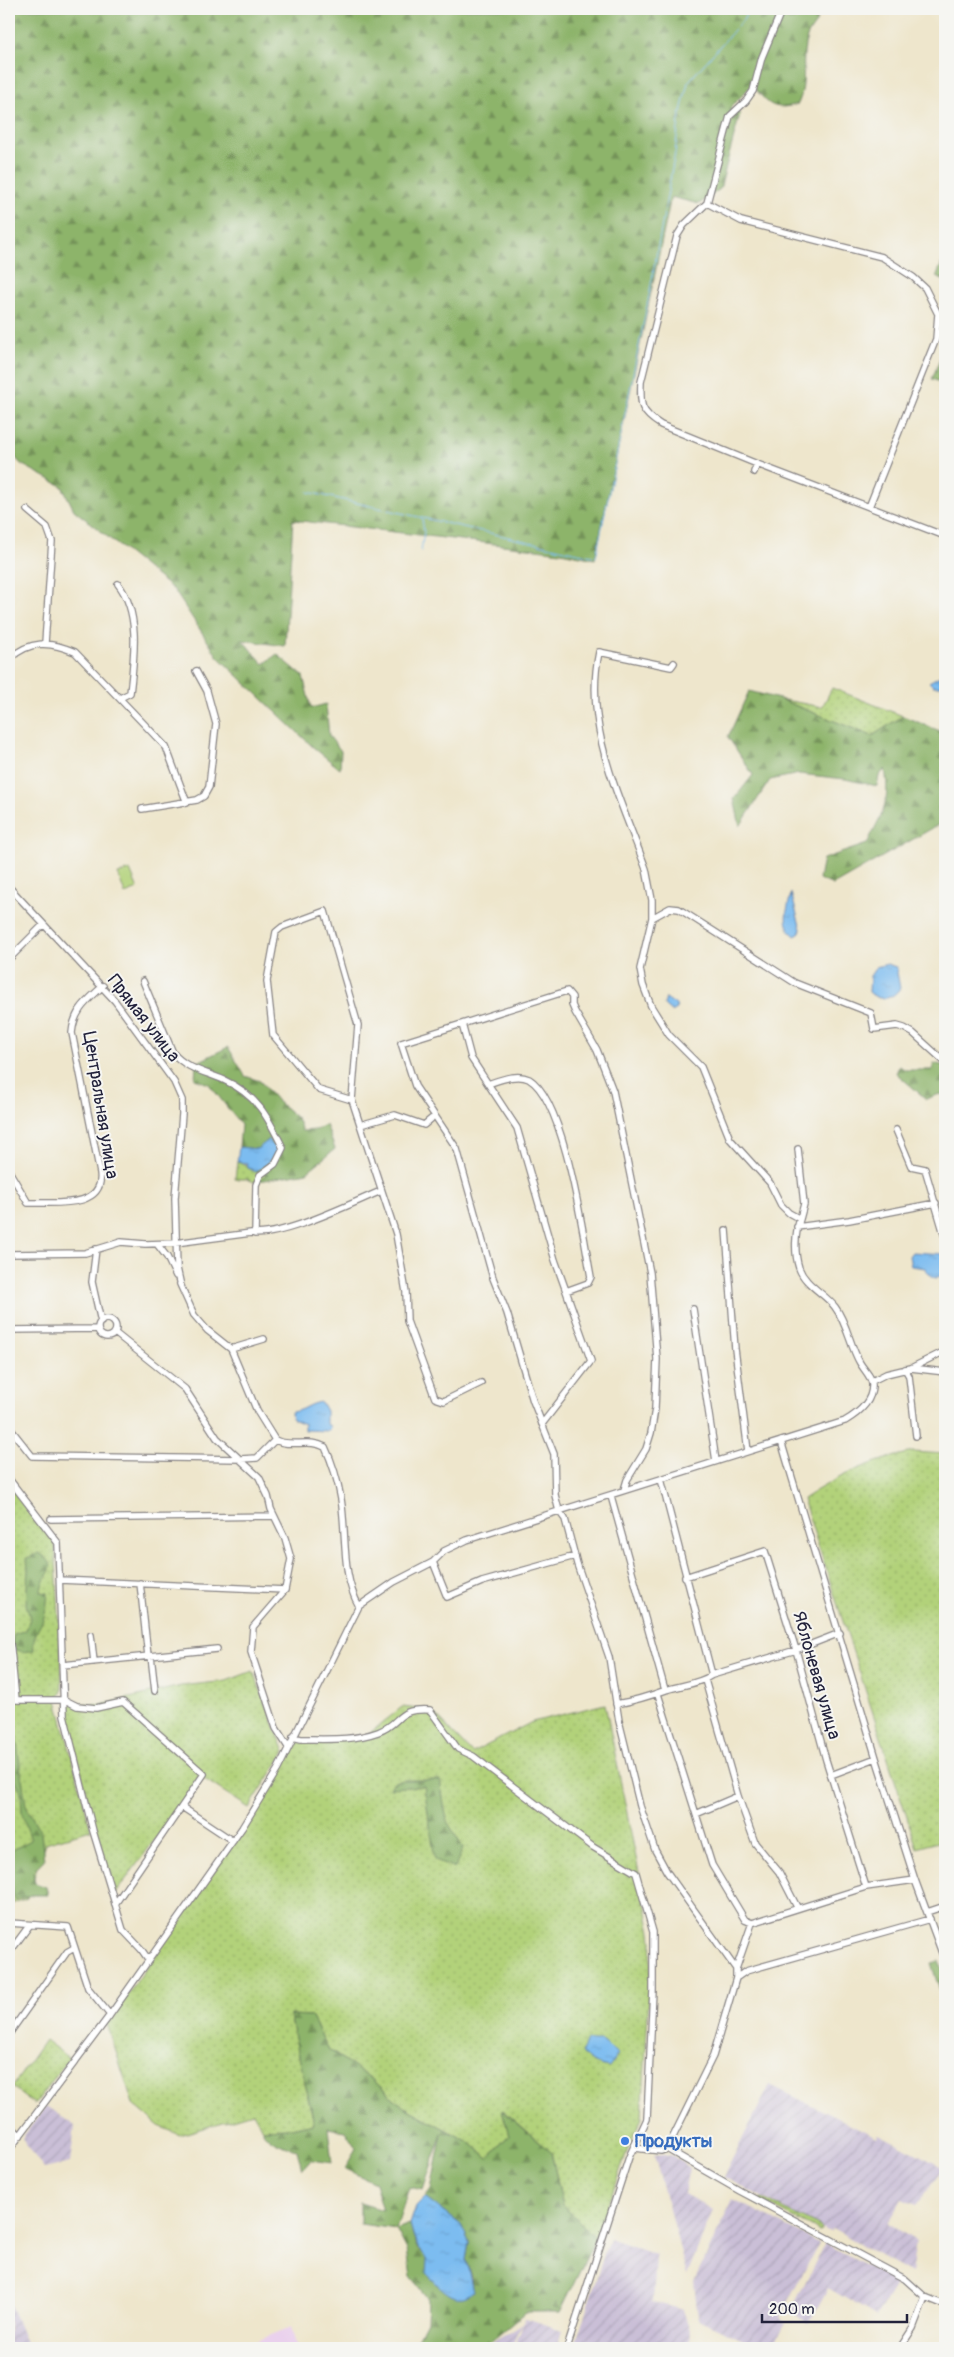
<svg xmlns="http://www.w3.org/2000/svg" width="954" height="2357" viewBox="0 0 954 2357" font-family="Pangolin,sans-serif">
<defs>
<pattern id="industrial-furrows" width="10" height="10" patternUnits="userSpaceOnUse" patternTransform="scale(1.25)"><rect width="10" height="10" fill="#cabfd7"/><path d="M-1 1l2-2M0 10L10 0M9 11l2-2" fill="none" stroke="#ada4b9"/></pattern>
<pattern id="grass-dots" width="8" height="8" patternUnits="userSpaceOnUse" patternTransform="scale(1.25)"><rect width="8" height="8" fill="#b2d27a"/><path d="M2 2h.1M6 6h.1" fill="none" stroke="#99b46a" stroke-width="1.8" stroke-linecap="round"/></pattern>
<pattern id="forest-firs" width="22" height="20" patternUnits="userSpaceOnUse" patternTransform="scale(1.25)"><rect width="22" height="20" fill="#8db46a"/><path d="M5 1l3.5 6h-7zM16 11l3.5 6h-7z" fill="#739258"/></pattern>
<pattern id="water-ripples" width="26" height="14" patternUnits="userSpaceOnUse" patternTransform="scale(1.25)"><rect width="26" height="14" fill="#7cbcf0"/><path d="M2 4q2-2 4 0t4 0M15 11q2-2 4 0t4 0" fill="none" stroke="#6ba1cf"/></pattern>
</defs>
<rect width="100%" height="100%" fill="#f6f6f2"/>
<filter id="ink" filterUnits="userSpaceOnUse"><feTurbulence type="fractalNoise" baseFrequency=".02" numOctaves="2"/><feDisplacementMap in="SourceGraphic" scale="10" xChannelSelector="R" yChannelSelector="G"/><feConvolveMatrix kernelMatrix="1 2 1 2 8 2 1 2 1" color-interpolation-filters="sRGB"/></filter>
<filter id="wash" filterUnits="userSpaceOnUse"><feTurbulence type="fractalNoise" baseFrequency=".0096" numOctaves="4" result="noise"/><feDisplacementMap in="SourceGraphic" scale="20" xChannelSelector="R" yChannelSelector="G"/><feGaussianBlur stdDeviation="1.12" result="paint"/><feColorMatrix in="noise" values="0 0 0 0 0 0 0 0 0 0 0 0 0 0 0 0 0 1.4 0 .05"/><feComposite in="paint" operator="in"/></filter>
<g filter="url(#wash)">
<rect width="100%" height="100%" fill="#eee6cc"/>
<path fill="#ead1ed" d="M291,2327L297,2348H239Z"/>
<path fill="url(#industrial-furrows)" d="M770,2085L877,2137L879,2134L944,2168L916,2205L902,2199L888,2224L916,2241L911,2273L832,2229L830,2232L723,2177Z
M46,2106L75,2126L70,2163L44,2169L22,2138Z
M664,2154L674,2156L689,2168L684,2194L713,2210L687,2275L654,2155Z
M733,2199L819,2243L780,2317L785,2324L772,2348H760L698,2319L694,2282Z
M609,2239L656,2255L653,2302L683,2310L691,2333L689,2348H574Z
M825,2243L897,2282L876,2316L828,2288L809,2323L790,2313Z
M9,2302L24,2338L29,2348H9Z
M525,2318L562,2330L557,2348H514L523,2325L517,2333L512,2348H483L524,2323Z"/>
<path fill="url(#grass-dots)" stroke="#6a7a5a" d="M832,688L903,716L872,736L779,699L822,707Z
M237,1162C249,1164 256,1172 268,1174L254,1182L247,1179H235Z
M913,1452L945,1454V1840L917,1848L803,1499C839,1475 871,1461 913,1452Z
M9,1484L55,1542L61,1651L62,1691L57,1700L91,1830L45,1843L27,1898L9,1905Z
M253,1671L285,1752L249,1808L201,1777L115,1894L94,1825L67,1715L68,1703L100,1705L181,1686L226,1681Z
M605,1704L651,1932L652,1942L642,2118L630,2143L596,2238L563,2206L551,2152L503,2110L509,2135L488,2158L469,2142L404,2107L370,2078L329,2050L311,2016L290,2015L314,2123L291,2128L262,2129L253,2113L180,2135L159,2126L133,2104L107,2024L245,1827L281,1770L293,1743L365,1737L402,1707L431,1710L472,1753L532,1722Z
M45,2040L69,2058L35,2104L12,2087Z
M761,2198L821,2227L822,2230L819,2231L760,2201Z"/>
<path fill="url(#forest-firs)" stroke="#586b52" fill-rule="evenodd" d="M9,9H820C819,24 812,25 807,37C800,57 808,84 798,104C771,112 768,103 752,85L729,109L740,114L720,189L699,204L671,197L595,559L561,552L293,520L285,646L242,640L264,664L277,654L303,676L311,708L326,704L329,736L341,751L340,769L314,748L218,657L174,590L74,510L62,486L21,464L9,450Z
M945,256V281L936,277Z
M945,347V384L932,379Z
M749,691L779,699L872,736L903,716L945,733V821L833,885L819,879L823,859L867,844C881,814 891,804 885,769L879,776L877,786L845,779L799,774L770,780L740,826L734,799L753,775L728,737Z
M228,1047L245,1076L260,1081L276,1100L297,1118L302,1131L315,1130L326,1125L335,1149L307,1172L254,1182L268,1174L256,1172L269,1162L257,1149L239,1147L241,1125L209,1084L195,1079L196,1063Z
M934,1063L945,1066V1096L940,1094L926,1099L896,1073L899,1066L906,1070H932Z
M39,1553C64,1568 41,1574 41,1592L48,1593C47,1600 47,1609 44,1617C39,1630 32,1635 34,1650L23,1652L11,1648L14,1634L26,1630L30,1618L26,1604L28,1570L27,1558Z
M14,1723L26,1806L41,1833L44,1860L33,1871L35,1883L46,1887L48,1895H31L15,1900L9,1878V1852L31,1840L22,1814L21,1792L9,1765V1727Z
M404,1780H440L447,1821L463,1848L455,1868L435,1860L424,1786L390,1788L394,1782Z
M939,1961L945,1973V2007L931,1963Z
M290,2015L311,2016L329,2050L370,2078L404,2107L469,2142L488,2158L509,2135L502,2110L551,2152L563,2206L596,2238L560,2312H526L483,2348H437L436,2345L434,2348H413L427,2321L428,2299L411,2277L407,2250L396,2229L360,2224V2203L383,2210L375,2183L345,2169L356,2148L345,2131L328,2128L332,2163L311,2160L302,2170L297,2150C285,2146 267,2142 262,2129L291,2128L314,2123ZM442,2133L431,2189L425,2197L461,2225L469,2242L466,2260L472,2281C435,2265 420,2266 410,2224L396,2229L409,2187L423,2190Z"/>
<path fill="#b2d27a" stroke="#6a7a5a" d="M130,870L138,889L125,894L118,874Z"/>
<path fill="url(#water-ripples)" stroke="#4f6f96" d="M945,673V686H933L929,682Z
M791,893L801,929L799,934L795,936C780,923 788,910 791,893Z
M887,964L896,967L900,988C892,1000 879,1002 869,992L870,976L876,967Z
M666,998L676,1005L677,1009L672,1012L664,1005Z
M270,1139L272,1145L279,1148L269,1162L256,1172L248,1168L247,1163L237,1162L239,1147L257,1149Z
M912,1252L945,1254V1274L935,1278L928,1273L925,1268L911,1266L909,1256Z
M321,1402L326,1411V1424L330,1426L329,1431L304,1430V1424L292,1419L291,1412C303,1411 309,1403 321,1402Z
M587,2041H601L618,2054L609,2067C598,2065 588,2062 582,2052Z
M425,2197L461,2225L469,2242L466,2260L473,2291C456,2309 439,2285 426,2273L427,2261L414,2238L410,2224L416,2206Z"/>
<g fill="none" stroke-linecap="round" stroke-linejoin="round">
<path stroke="#7cbcf0" stroke-width="1" d="M308,492L596,557L648,301L675,153L679,120L688,82L744,19L748,9
M421,551L424,532L422,518"/>
</g>
</g>
<g filter="url(#ink)">
<g fill="none" stroke-linecap="round" stroke-linejoin="round">
<g stroke="#888484" stroke-width="8">
<path id="minor" d="M782,9L762,57L753,91L746,101L730,116L707,203L684,225L677,236L641,382C640,405 640,412 661,425L757,464L945,536
M707,203L741,221L882,257L913,277L925,288L938,314L936,339L869,507
M754,472L757,464
M27,510L47,527L52,541L45,643
M118,584C141,613 134,658 130,693L120,698
M9,659C30,640 50,641 75,652L166,747L187,803
M142,809L197,800L204,796L209,787L216,724L207,691L196,671
M9,887L115,1001L174,1082L182,1100V1114L175,1198L177,1268L181,1286
M652,918L670,908L679,909L795,983L871,1013L874,1029L897,1026L904,1028L913,1033L945,1062
M9,959L43,925
M143,981L173,1053C186,1069 206,1072 224,1080C257,1095 268,1117 283,1148L275,1164L260,1175L256,1185L255,1234
M462,1024L471,1058L517,1128L555,1260L591,1361L542,1424
M488,1084C500,1080 517,1073 529,1079C565,1100 583,1235 591,1277L588,1283L566,1291
M352,1100L319,1090L273,1035L267,981L276,932L282,927L325,911L358,1025L352,1100L396,1234L406,1292L407,1321L435,1398L444,1401L481,1383
M360,1125L395,1115L424,1125L431,1119
M896,1130L911,1166L925,1169L944,1234
M798,1149L804,1204L800,1219
M9,1171L28,1203C52,1202 105,1210 100,1173L72,1033C74,1010 87,1001 103,986
M797,1227L849,1220L936,1203
M726,1230L735,1349L748,1451
M157,1244L167,1257L176,1276
M96,1249L92,1282L101,1322
M9,1254L85,1253L121,1242L145,1244L175,1243L251,1233C279,1239 352,1203 381,1191
M180,1284L194,1315L207,1330L231,1349L257,1411L275,1440C291,1448 309,1438 325,1447C333,1464 338,1482 341,1499C347,1535 341,1575 359,1606
M693,1309L716,1461
M98 1328a9 9 0 1 1 18 0a9 9 0 1 1-18 0Z
M9,1330L98,1329
M115,1333L185,1389L217,1438L259,1477L268,1496L271,1509L285,1538L291,1559L285,1590L253,1627L251,1652L276,1728L288,1747
M231,1349L264,1339
M911,1368L945,1372
M905,1369L909,1376L916,1436
M872,1381L886,1374L911,1368L945,1351
M9,1427L32,1456L241,1459L257,1458L275,1440
M781,1441L876,1758L915,1880L945,1961
M9,1479L58,1543L64,1715L93,1831L123,1930L141,1949L148,1959
M661,1479L712,1675
M624,1490L627,1480L646,1449L651,1433L655,1409L657,1359L650,1273L613,1091L597,1050L575,1012L572,1005V997L567,991L401,1043L415,1086L457,1149L493,1278L507,1313L533,1401L554,1454L555,1495L559,1511L565,1519L577,1564L609,1657L619,1721L640,1806L655,1850L667,1872L736,1969
M611,1496L665,1690
M51,1519L274,1516
M433,1562L447,1597L482,1582L575,1556
M685,1577L765,1551L796,1650L826,1760L866,1887
M60,1580L285,1590
M140,1583L148,1656
M9,1631L16,1700H65L77,1706L96,1708L123,1702L204,1774L115,1904
M91,1635L94,1662
M151,1656L155,1691
M63,1665L217,1649
M705,1680L738,1796L755,1843L779,1872L797,1907
M658,1694L712,1865L745,1920L752,1923
M616,1704C634,1701 650,1696 666,1690C681,1685 699,1684 712,1675L796,1650L840,1633
M293,1737L301,1739C327,1739 353,1741 378,1732C403,1723 394,1708 430,1710L458,1749L473,1756L593,1847L636,1873L653,1932V1990L647,2119L629,2157L567,2348
M831,1775L876,1758
M182,1807L233,1841
M696,1814L738,1796
M927,1912L945,1906
M9,1923L68,1927L88,1988L110,2015
M9,1953L29,1926
M736,1978L746,1971L930,1919
M9,2034L67,1952L74,1948
M9,2126L14,2129L20,2136
M634,2148L661,2151L667,2149L740,2191L905,2279L925,2297L945,2305
M667,2149L713,2056L736,1978V1969L752,1923L866,1887L915,1880
M9,2150L110,2015L242,1828L278,1769L359,1606L394,1582L433,1562L444,1551L467,1540L845,1421C857,1414 872,1402 872,1386C873,1378 864,1370 860,1363C850,1346 847,1323 835,1307C824,1293 805,1285 799,1268C794,1252 795,1233 800,1219L789,1213L781,1205L770,1183L730,1139L701,1067L669,1035L651,1006L643,985L640,969L652,918V900L646,869C621,800 583,728 599,652L671,667L674,663
M900,2348L913,2328L925,2297"/>
</g>
<use href="#minor" stroke="#fff" stroke-width="5.5"/>
</g>
</g>
<circle fill="#3f7fe0" stroke="#f6f6f2" stroke-width="2" cx="625" cy="2141" r="5"/>
<g text-anchor="middle" stroke-width="4" stroke-linejoin="round" paint-order="stroke">
<g font-size="18" fill="#22223b" stroke="#f6f6f2">
<text transform="translate(144 1018) rotate(52)" y="6">Прямая улица</text>
<text transform="translate(101 1105) rotate(81)" y="6">Центральная улица</text>
<text transform="translate(817 1675) rotate(74)" y="6">Яблоневая улица</text>
</g>
<g font-size="18" font-weight="bold" fill="#366cbe" stroke="#f6f6f2" text-anchor="start">
<text x="635" y="2147">Продукты</text>
</g>
</g>
<rect width="954" height="2357" fill="none" stroke="#f6f6f2" stroke-width="30"/>
<path d="M762 2314v8h145v-8" fill="none" stroke="#22223b" stroke-width="2.5"/>
<text x="769" y="2314" font-size="15" fill="#22223b" stroke="#f6f6f2" stroke-width="4" paint-order="stroke">200 m</text>
</svg>
